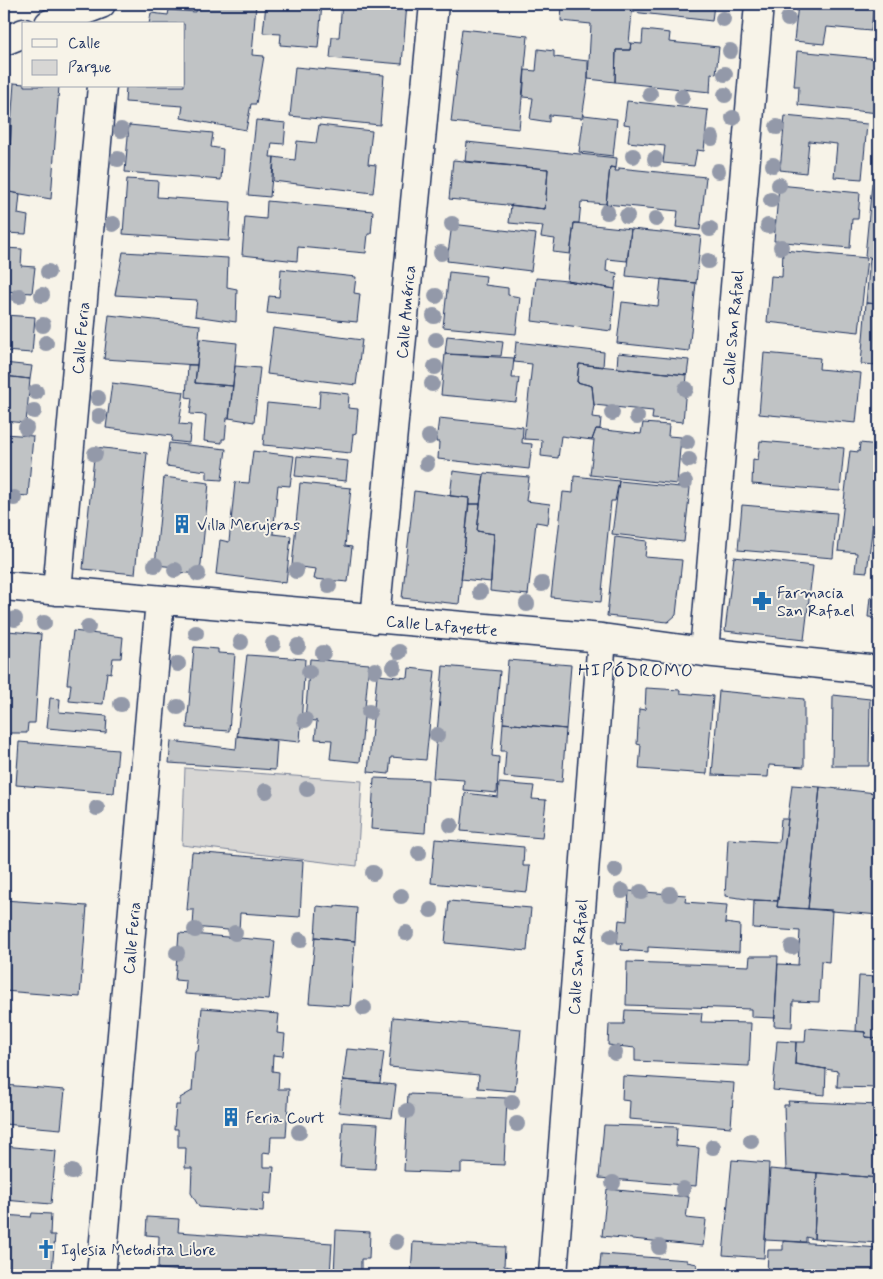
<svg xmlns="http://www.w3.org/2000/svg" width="883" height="1279" viewBox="0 0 883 1279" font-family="Mynerve,sans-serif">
<rect width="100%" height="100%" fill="#f7f3e8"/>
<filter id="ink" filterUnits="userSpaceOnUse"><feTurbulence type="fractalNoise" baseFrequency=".02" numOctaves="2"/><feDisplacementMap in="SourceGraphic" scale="10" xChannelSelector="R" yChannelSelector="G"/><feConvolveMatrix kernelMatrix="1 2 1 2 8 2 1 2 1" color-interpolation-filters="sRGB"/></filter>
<g filter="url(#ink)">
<path fill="#d7d6d4" stroke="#798299" d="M185,768L362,781L357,866L182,845Z"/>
<path fill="#c0c3c5" stroke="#1b2f5e" d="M197,4H256L252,55L264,56L256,104H251L246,130L181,118L183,106L125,102L126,86H184V24H149L151,13L168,15L169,10L196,12Z
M266,4H322L318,48L280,45L281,34L263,33Z
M342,4H407L402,64L330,58L332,37H339Z
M562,4L627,5L632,13L629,43H631L630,50H616L615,82L588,79L591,24L561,21Z
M627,4H714L712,21L632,12V13Z
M798,4H874L871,31L827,27L824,44L794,41Z
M462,29L528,36L519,129L451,122Z
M643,30L670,33L669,42L719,47L716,74L711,73L710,92L615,82L616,50H630L631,43L642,44Z
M538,49L554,51V57L588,61V79L582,118L549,115V122L530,119L533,98L523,97L525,70L536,71Z
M797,51L879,59V113L798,105L799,86H794Z
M295,67L384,75L380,125L290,116Z
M14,83L24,84V86H59L51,199L9,192L11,125Z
M627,101L708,110L704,151L697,150L694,166L663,163L665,146L628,142L630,125L624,124Z
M584,115L617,119L613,156L579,152Z
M785,116L867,124L862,179L834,177L837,144L809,141L806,173L780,170Z
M256,120L286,123L284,144L272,143L270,157H274L270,197L248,195Z
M4,124L11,125L9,192L20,194L18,214L28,216L26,234L4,233Z
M129,125L213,133L211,147L223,149L221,180L125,172Z
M319,125L372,131L368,164L376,165L373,193L273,181L274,157L295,160L297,141L316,143Z
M467,142L617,158L616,168L610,167L606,204L581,202L579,223H574L570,254L553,252L555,239L541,237L543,226L509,223L511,205L545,209L548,169L465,162Z
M453,160L548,169L545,209L449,199Z
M610,167L616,168L615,171H619V168L706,177L700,230L676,227L678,211L606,204Z
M127,179L158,181L157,197L231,202L229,241L123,234Z
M872,183H879V259L870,258V257L865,256Z
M779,185L860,193L858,219H852L850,248L774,241Z
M267,201L373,211L371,234H368L366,253L298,247L297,261L242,255L245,217L266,219Z
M574,223L631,229L627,261L607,259L606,271L617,273L615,289L567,281Z
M452,224L536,234L531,271L447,261Z
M631,229L701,236L696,283L626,276Z
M4,248L22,249L21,266L35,267L32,293L4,291Z
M783,250L867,258L859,332L767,322L771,276L782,277Z
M123,252L228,258L227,287L237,289L236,322L195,316L197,300L115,295Z
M870,258L879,259V304L866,303Z
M281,269L356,277L354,293L360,294L357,322L267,313L269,296L279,297Z
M449,272L486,276L485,285L508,288V295L520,297L516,334L443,327Z
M536,278L567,281L615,289L611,331L532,321Z
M661,279L696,283L689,351L617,343L622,302L658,306Z
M866,303L879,304V365L861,364Z
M4,315L35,317L32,353L4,351Z
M109,315L200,325L197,365L104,359Z
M273,328L362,340L356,385L267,374Z
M447,336L503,342L501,356L445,354Z
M200,339L237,343L233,386L195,383Z
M516,342L604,352L603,367L579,364L577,382L592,386L594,405L592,417L601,418L600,429H596L592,440L561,436L558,458L541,456L542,440L524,439L532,364L514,362Z
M618,353L689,360L687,375L617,368Z
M764,353L820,358L819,369L861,373L856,423L759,414Z
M445,354L514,358L512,378H519L516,402L441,395Z
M4,363L32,366L30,379L4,376Z
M579,364L687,375L683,422L652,419L653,411L594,405L592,386L577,382Z
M188,365H197L195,383L233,386L229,418H227L225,439H222V443L204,441L206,415L190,414L192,398L186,397Z
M235,366L260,368L254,422L229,418Z
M4,376L30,379L26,423L4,421Z
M112,383L184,392L179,424L191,425L189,443L171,441L172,436L106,428Z
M320,391L349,394L348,408L358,409L356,433L353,434L351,453L263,445L267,403L319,408Z
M439,418L523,427L522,443L532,444L529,469L438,459L439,442H436Z
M643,423L669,425L668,436L681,437L677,484L590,475L594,440H592L596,429L641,434Z
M4,434L33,436L28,496L4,494Z
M760,441L844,448L840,491L752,484L753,459L758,460Z
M169,443L226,449L222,480L207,479V471L166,466Z
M860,443L879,445V475L867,572L855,571L857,553L838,551L850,451L859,452Z
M95,447L147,453L135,574L83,569Z
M253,451L294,456L290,486L278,485L273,534L291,536L286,583L216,574L220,540L229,542L235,482L249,483Z
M297,456L348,461L346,481L295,476Z
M453,471L484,475L480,504H469V498L450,496Z
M484,473L529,477L526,501L550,504L548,524L536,522L528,595L490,591L494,534L477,531Z
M574,476L619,481L615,501H611L601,602L551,597L563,492L573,493Z
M164,477L209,483L200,574L176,572V567L155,565Z
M619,481L690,488L684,542L612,534Z
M300,483L351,488L345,546L352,547L348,582L314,579L316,569L292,566Z
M414,491L469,498L459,604L402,598Z
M469,504H480L477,531L494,534L491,582L461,579Z
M742,505L837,513L833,558L738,550Z
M615,537L647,541L645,557L682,560L676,615L668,622L607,616Z
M734,557L813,566L804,640L725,631Z
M870,597L879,598V618L868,617Z
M8,631L41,634L35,723H28L27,733H10L5,795H4V689Z
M73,631L123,637L121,658H113L111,673L107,672L103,704L69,701L71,684H67Z
M194,647L218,649V653L235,654L229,731L187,728Z
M247,655L305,659L300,742L237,736Z
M310,659L369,664L360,762L330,759L332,740L315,739L317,721L305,720Z
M508,660L571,665L566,729L503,723Z
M443,666L500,671L492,756L499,757L497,793L463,790L464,780L433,778Z
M409,668L435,671L426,760L391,757L389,774L368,772L377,675L408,678Z
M646,688L680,690V693L713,696L707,774L639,769L641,745L637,744L639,709L645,710Z
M719,691L804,699V767L769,765L768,777L712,775Z
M833,695L870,699L869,766H832Z
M50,698L60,699L59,712L107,716L106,733L47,728Z
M503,723L566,729L562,782L504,777L506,751H501Z
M237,736L277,741L275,770L169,763L171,741L236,749Z
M19,742L118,750L114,793L16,785Z
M878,771H879V915L808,909L820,787L876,793Z
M374,778L428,780L425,833L371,829Z
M499,783L534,786L532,799L546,800L542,838L461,831L465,793L498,797Z
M792,785L820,787L808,909L777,907Z
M781,819H788L778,901L754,900L725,896L728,839L779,842Z
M435,839L524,847L523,866H530L527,892L431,883Z
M192,852L303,861L300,917L240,913L239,931L193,927L194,910H187Z
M629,891L686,895L685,902L727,905L725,923L740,925L739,952L648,947V952L621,950L622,943H617L619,920L627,921Z
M4,900L87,906L80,997L4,991Z
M754,900L778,901L777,907L832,910L829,962L821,961L819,1002L793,1001L792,1027L774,1026L778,964L798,965L800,931L753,928Z
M449,901L531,908L527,951L445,943Z
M317,906L335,908V906L357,908L355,941L315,937Z
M179,933L275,941L269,1000L185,994L186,981L175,980Z
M315,937L355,941L350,1006L309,1003Z
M750,956H778L775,1018L751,1017V1009L626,1005L627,962L749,966Z
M859,976L879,977V1038L865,1037V1032L856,1031Z
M202,1008L279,1014L277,1033L285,1034L283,1056L273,1055L272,1071L279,1072L278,1089H289L286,1137H271L270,1153L263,1152V1167H274L272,1194L264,1193L263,1212L199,1207L191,1193L192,1168H185L186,1148H178V1129H174L176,1105H180V1098L192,1091L195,1051H198Z
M625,1010L702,1013L701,1022L751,1023L749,1066L635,1061V1048L608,1045L609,1024H624Z
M393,1017L521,1029L515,1091L478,1088L479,1075L389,1067Z
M806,1028L865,1032V1037L879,1038V1088L837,1087L838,1071L795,1064L796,1042H805Z
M777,1041L796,1042L795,1064L826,1069L825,1095L773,1090Z
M347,1049L384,1052L380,1083L343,1080Z
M623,1076L734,1083L731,1127L629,1119L630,1101L622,1100Z
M343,1080L396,1085L392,1118L339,1112Z
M4,1085L65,1090L61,1129L4,1124Z
M408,1094L507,1098L504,1165L461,1163V1173L404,1171Z
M788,1101L879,1105V1178L786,1170L784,1105H789Z
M343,1122L378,1124L375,1169L340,1167Z
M604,1125L677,1127L676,1146L699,1148L696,1186L599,1178Z
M4,1146L56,1151L51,1204L4,1200Z
M732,1160L769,1163L764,1258L723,1255Z
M770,1169L817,1173L814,1239L806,1237V1242L765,1240Z
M817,1173L879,1178V1243L814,1239Z
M607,1189L689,1197L686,1218L706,1220L703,1246L602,1236Z
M32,1213L51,1214L50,1235H55L52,1271L13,1268L12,1271L4,1270V1215L31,1217Z
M147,1217L179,1219L178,1232L332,1243L330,1275H240L158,1269L159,1236L146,1235Z
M336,1230L370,1232L369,1259H361V1275H334Z
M783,1241L879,1248V1275H767L768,1250H783Z
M413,1242L505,1247L504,1266L511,1267V1275H411Z
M601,1254L687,1260V1262L697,1264L696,1275H599Z"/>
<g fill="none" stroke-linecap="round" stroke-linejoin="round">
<g stroke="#1b2f5e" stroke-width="31">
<path id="minor" d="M49,24L101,4
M4,41L24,33
M4,586L602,638L704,652L879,670
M57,591L102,86
M375,619L434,4
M704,652L759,4
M101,1275L160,600
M553,1275L602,638"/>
</g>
<use href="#minor" stroke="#f7f3e8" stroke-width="28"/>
</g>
<g fill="#9399a9">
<circle cx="723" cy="19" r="8"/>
<circle cx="788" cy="19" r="8"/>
<circle cx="730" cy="51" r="8"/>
<circle cx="725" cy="74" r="8"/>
<circle cx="650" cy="94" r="8"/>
<circle cx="725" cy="95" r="8"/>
<circle cx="682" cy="97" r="8"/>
<circle cx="733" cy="118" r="8"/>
<circle cx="777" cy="127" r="8"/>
<circle cx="121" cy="130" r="8"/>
<circle cx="712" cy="138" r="8"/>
<circle cx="633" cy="156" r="8"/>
<circle cx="118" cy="159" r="8"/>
<circle cx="655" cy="159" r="8"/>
<circle cx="773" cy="165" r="8"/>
<circle cx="718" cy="171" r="8"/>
<circle cx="779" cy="185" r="8"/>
<circle cx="771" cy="200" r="8"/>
<circle cx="607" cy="212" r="8"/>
<circle cx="627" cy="216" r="8"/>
<circle cx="656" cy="219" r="8"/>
<circle cx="113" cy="224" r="8"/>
<circle cx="452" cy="224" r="8"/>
<circle cx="768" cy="226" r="8"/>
<circle cx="710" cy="229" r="8"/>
<circle cx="781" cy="247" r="8"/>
<circle cx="441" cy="253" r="8"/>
<circle cx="708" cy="261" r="8"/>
<circle cx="48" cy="272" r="8"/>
<circle cx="42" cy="295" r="8"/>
<circle cx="19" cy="296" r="8"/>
<circle cx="436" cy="296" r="8"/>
<circle cx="434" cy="316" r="8"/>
<circle cx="43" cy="325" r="8"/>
<circle cx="436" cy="340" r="8"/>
<circle cx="46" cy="343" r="8"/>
<circle cx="435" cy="367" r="8"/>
<circle cx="432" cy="384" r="8"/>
<circle cx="686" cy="389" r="8"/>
<circle cx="36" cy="392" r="8"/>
<circle cx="98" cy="398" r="8"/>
<circle cx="34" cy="411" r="8"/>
<circle cx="612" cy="413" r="8"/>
<circle cx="99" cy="416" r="8"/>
<circle cx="637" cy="417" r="8"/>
<circle cx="26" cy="428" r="8"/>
<circle cx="429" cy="437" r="8"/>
<circle cx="687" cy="442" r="8"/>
<circle cx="95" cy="454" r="8"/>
<circle cx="689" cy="460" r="8"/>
<circle cx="427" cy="464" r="8"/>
<circle cx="685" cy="482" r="8"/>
<circle cx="14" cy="498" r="8"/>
<circle cx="155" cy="565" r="8"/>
<circle cx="175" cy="570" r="8"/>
<circle cx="296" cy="571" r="8"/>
<circle cx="198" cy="574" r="8"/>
<circle cx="542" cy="584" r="8"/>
<circle cx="329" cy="586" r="8"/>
<circle cx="480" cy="592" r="8"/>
<circle cx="527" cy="604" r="8"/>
<circle cx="15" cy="619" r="8"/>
<circle cx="44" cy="623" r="8"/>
<circle cx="88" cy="627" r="8"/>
<circle cx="196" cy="633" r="8"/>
<circle cx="241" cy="642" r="8"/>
<circle cx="273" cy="644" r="8"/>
<circle cx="298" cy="646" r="8"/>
<circle cx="399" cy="652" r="8"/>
<circle cx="323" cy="653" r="8"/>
<circle cx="178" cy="664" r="8"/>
<circle cx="394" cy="667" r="8"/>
<circle cx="375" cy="670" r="8"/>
<circle cx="309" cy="672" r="8"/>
<circle cx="121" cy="704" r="8"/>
<circle cx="178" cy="707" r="8"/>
<circle cx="369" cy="712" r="8"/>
<circle cx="305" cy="720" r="8"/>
<circle cx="437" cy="735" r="8"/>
<circle cx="307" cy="789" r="8"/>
<circle cx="266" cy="791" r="8"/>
<circle cx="97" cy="808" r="8"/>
<circle cx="451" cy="825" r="8"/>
<circle cx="419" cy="853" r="8"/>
<circle cx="615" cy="870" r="8"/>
<circle cx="373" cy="873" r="8"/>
<circle cx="622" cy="891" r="8"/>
<circle cx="641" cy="892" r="8"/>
<circle cx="670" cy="894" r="8"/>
<circle cx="401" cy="896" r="8"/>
<circle cx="431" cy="910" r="8"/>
<circle cx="195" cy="930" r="8"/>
<circle cx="235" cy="933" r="8"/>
<circle cx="406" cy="933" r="8"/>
<circle cx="611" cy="936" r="8"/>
<circle cx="300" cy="940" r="8"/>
<circle cx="792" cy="947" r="8"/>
<circle cx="177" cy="953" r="8"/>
<circle cx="364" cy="1008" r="8"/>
<circle cx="615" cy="1053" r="8"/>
<circle cx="512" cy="1102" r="8"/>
<circle cx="407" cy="1111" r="8"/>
<circle cx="517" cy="1124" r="8"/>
<circle cx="299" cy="1132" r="8"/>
<circle cx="751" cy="1141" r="8"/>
<circle cx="713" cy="1147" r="8"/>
<circle cx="72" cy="1172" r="8"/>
<circle cx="613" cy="1183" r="8"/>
<circle cx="683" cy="1189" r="8"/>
<circle cx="396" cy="1242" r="8"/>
<circle cx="659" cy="1247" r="8"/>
</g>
</g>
<defs>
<g id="building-bare" transform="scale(1.5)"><path d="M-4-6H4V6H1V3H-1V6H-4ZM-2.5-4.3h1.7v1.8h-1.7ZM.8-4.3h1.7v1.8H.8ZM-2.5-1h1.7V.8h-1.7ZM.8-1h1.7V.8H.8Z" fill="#1f6fb2" stroke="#f7f3e8" stroke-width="2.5" paint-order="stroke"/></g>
<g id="pharmacy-bare" transform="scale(1.5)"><path d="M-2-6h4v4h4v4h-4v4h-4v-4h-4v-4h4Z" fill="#1f6fb2" stroke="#f7f3e8" stroke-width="2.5" paint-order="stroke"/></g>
<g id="church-bare" transform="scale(1.5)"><path d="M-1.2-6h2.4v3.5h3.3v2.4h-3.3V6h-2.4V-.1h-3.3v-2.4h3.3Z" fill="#1f6fb2" stroke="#f7f3e8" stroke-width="2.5" paint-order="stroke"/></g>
</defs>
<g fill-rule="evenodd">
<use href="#building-bare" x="182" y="524"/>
<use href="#pharmacy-bare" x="762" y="601"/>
<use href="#building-bare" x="231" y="1117"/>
<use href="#church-bare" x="46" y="1249"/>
</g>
<g text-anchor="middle" stroke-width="4" stroke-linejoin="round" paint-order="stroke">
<g font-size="16" fill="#1b2f5e" stroke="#f7f3e8">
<text transform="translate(405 312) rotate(-85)" y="6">Calle América</text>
<text transform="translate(732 328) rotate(-85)" y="6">Calle San Rafael</text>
<text transform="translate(80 338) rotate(-85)" y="6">Calle Feria</text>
<text transform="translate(442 625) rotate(5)" y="6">Calle Lafayette</text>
<text transform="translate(131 938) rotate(-85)" y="6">Calle Feria</text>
<text transform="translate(577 957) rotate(-86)" y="6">Calle San Rafael</text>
</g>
<g font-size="16" fill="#1b2f5e" stroke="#f7f3e8" text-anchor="start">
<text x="197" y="530">Villa Merujeras</text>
<text x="777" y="598">Farmacia<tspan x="777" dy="18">San Rafael</tspan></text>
<text x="246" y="1123">Feria Court</text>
<text x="61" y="1255">Iglesia Metodista Libre</text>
</g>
<g font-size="18" letter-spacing="1" fill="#1b2f5e" stroke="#f7f3e8">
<text x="636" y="676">HIPÓDROMO</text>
</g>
</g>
<rect width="883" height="1279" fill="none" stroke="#f7f3e8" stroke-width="20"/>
<rect x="10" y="10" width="863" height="1259" fill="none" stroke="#1b2f5e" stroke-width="2" filter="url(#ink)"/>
<rect x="22" y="22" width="162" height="65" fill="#f7f3e8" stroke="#9fa5b1"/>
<rect x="32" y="39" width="25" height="8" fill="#f7f3e8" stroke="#9fa5b1"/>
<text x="68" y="48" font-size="15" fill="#1b2f5e">Calle</text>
<rect x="32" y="60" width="25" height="15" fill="#d7d6d4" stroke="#9fa5b1"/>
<text x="68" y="72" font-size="15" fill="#1b2f5e">Parque</text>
</svg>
